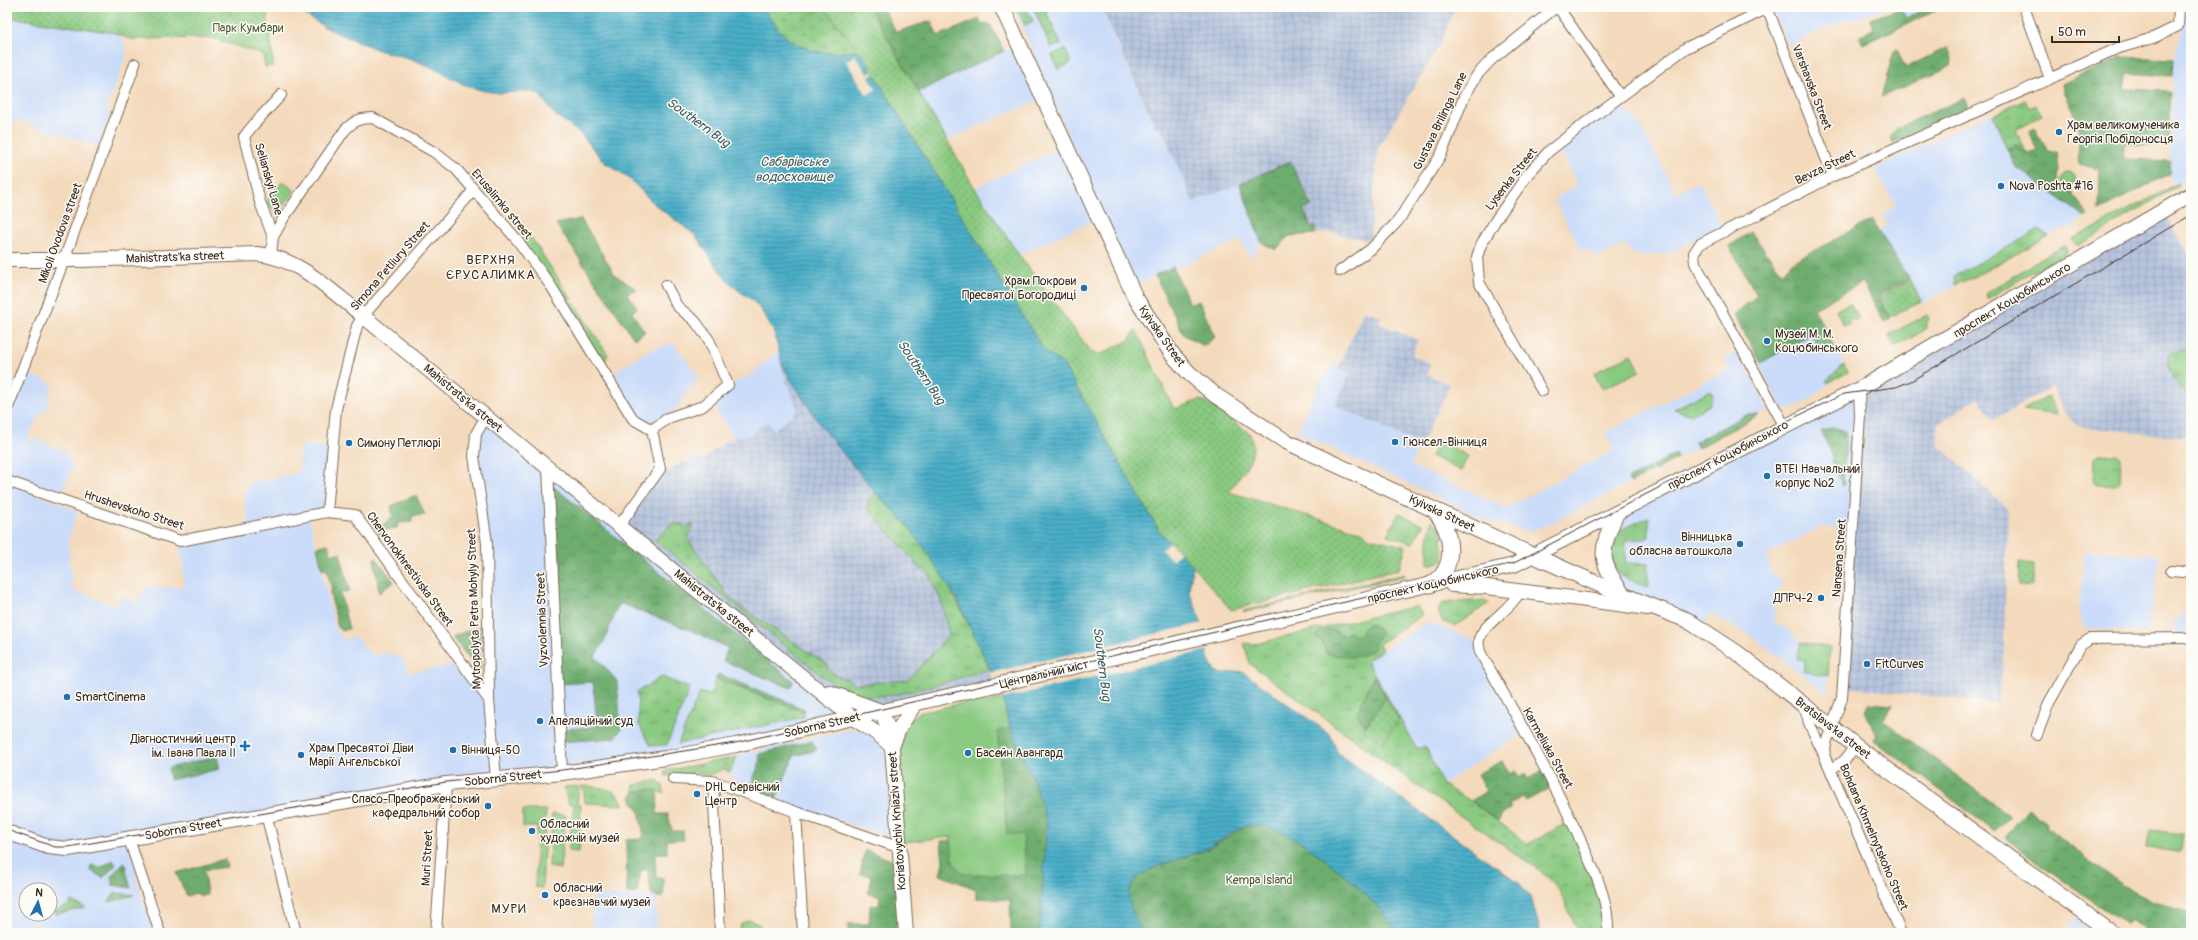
<svg xmlns="http://www.w3.org/2000/svg" width="2198" height="940" viewBox="0 0 2198 940" font-family="Pangolin,sans-serif">
<defs>
<pattern id="industrial-grid" width="8" height="8" patternUnits="userSpaceOnUse"><rect width="8" height="8" fill="#b7c5de"/><path d="M0 4h8M4 0v8" fill="none" stroke="#9ea9be"/></pattern>
<pattern id="grass-tufts" width="24" height="20" patternUnits="userSpaceOnUse"><rect width="24" height="20" fill="#89c980"/><path d="M3 7l-1-3M5 7V3M7 7l1-3M15 17l-1-3M17 17v-4M19 17l1-3" fill="none" stroke="#71a368"/></pattern>
<pattern id="forest-crowns" width="20" height="18" patternUnits="userSpaceOnUse"><rect width="20" height="18" fill="#6ead6e"/><path d="M2 6a3 3 0 1 1 6 0M12 15a3 3 0 1 1 6 0" fill="none" stroke="#5c8d5a"/></pattern>
<pattern id="wetland-marsh" width="20" height="14" patternUnits="userSpaceOnUse"><rect width="20" height="14" fill="#89c980"/><path d="M1 5h8M5 5V1M11 12h8M15 12V8" fill="none" stroke="#71a368"/></pattern>
<pattern id="park-dots" width="8" height="8" patternUnits="userSpaceOnUse"><rect width="8" height="8" fill="#89c980"/><path d="M2 2h.1M6 6h.1" fill="none" stroke="#71a368" stroke-width="1.8" stroke-linecap="round"/></pattern>
<pattern id="water-rules" width="6" height="5" patternUnits="userSpaceOnUse"><rect width="6" height="5" fill="#49aec8"/><path d="M0 2.5h6" fill="none" stroke="#3e8ea2"/></pattern>
</defs>
<rect width="100%" height="100%" fill="#fdfcf7"/>
<filter id="ink" filterUnits="userSpaceOnUse"><feTurbulence type="fractalNoise" baseFrequency=".025" numOctaves="2"/><feDisplacementMap in="SourceGraphic" scale="8" xChannelSelector="R" yChannelSelector="G"/><feConvolveMatrix kernelMatrix="1 2 1 2 8 2 1 2 1" color-interpolation-filters="sRGB"/></filter>
<filter id="wash" filterUnits="userSpaceOnUse"><feTurbulence type="fractalNoise" baseFrequency=".012" numOctaves="4" result="noise"/><feDisplacementMap in="SourceGraphic" scale="16" xChannelSelector="R" yChannelSelector="G"/><feGaussianBlur stdDeviation="0.9" result="paint"/><feColorMatrix in="noise" values="0 0 0 0 0 0 0 0 0 0 0 0 0 0 0 0 0 1.4 0 .05"/><feComposite in="paint" operator="in"/></filter>
<g filter="url(#wash)">
<rect width="100%" height="100%" fill="#f4dabc"/>
<path fill="#cadcf9" fill-rule="evenodd" d="M1014,7H1100L1156,128L1162,130L1193,202L1240,184L1261,242L1251,258L1240,240L1175,268L1173,267L1132,287Z
M1772,7H1894L1831,25L1788,46Z
M1897,7H1927L1907,17Z
M2183,7H2191V178L2179,185V183L2175,185L2169,174L2174,59L2182,28Z
M7,17L115,33L122,37L127,53L106,111L111,113L97,146L16,120L14,124H7Z
M1013,46L1039,100L947,140L919,92Z
M1619,100L1642,129L1676,193L1699,181L1721,225L1673,252L1642,256L1632,253L1626,244L1596,258L1591,250L1582,252L1554,199L1578,185L1557,147Z
M1992,113L2015,166L2085,217L2069,229L2065,228L1922,303L1879,231L1888,224L1882,215L1896,206L1874,169Z
M1060,148L1093,221L1019,255L975,188Z
M1823,327L1844,365L1826,381L1829,384L1810,399L1790,410L1782,409L1759,364Z
M673,343L699,376L674,411L650,423L641,419L615,374L620,368L649,350Z
M779,350L796,388L798,410L774,430L767,422L747,436L733,437L710,401L740,379L747,378Z
M1739,352L1768,411L1554,522L1540,528L1527,531L1489,521L1297,432L1321,379L1328,374L1332,365L1350,373L1336,405L1421,445L1411,465L1506,508L1614,450L1606,432L1730,369L1724,358Z
M22,370L52,384L48,404L44,414L40,412L27,441L40,440L69,454L67,460L74,463L59,499L7,481V410Z
M1859,389L1854,528L1822,527L1771,552L1767,558L1771,574L1782,579L1780,591H1778L1774,624L1784,626L1801,642L1830,648L1827,691L1825,692L1749,634L1736,628L1709,613L1703,631L1623,595L1603,553L1616,514Z
M485,418L819,691L828,708L826,717L736,745L129,839L141,894L154,933H36L34,923L21,926L22,933H7V482L78,511L68,542L72,590L116,606L121,594L135,604L147,587H184L180,541L249,528L244,497L247,484L298,473L302,445L331,448L327,512L309,516L336,631L345,640L353,637L360,639L362,644L373,656L388,653L405,660L408,673L454,665L489,699L487,543L474,456ZM26,890H50V914H26Z
M2085,551L2158,556L2149,632L2084,629L2079,610Z
M2191,608V638H2178L2172,623Z
M1426,622L1478,641L1525,732L1443,784L1425,746L1417,749L1367,661Z
M853,729L863,730L883,747L885,752L892,827L889,833L885,835L800,809L739,786L737,780L731,777L730,772L735,759L741,754Z
M593,895L656,897L658,933H591Z
M2079,916L2100,933H2066Z"/>
<path fill="url(#industrial-grid)" d="M1101,7H1455L1439,46L1378,148L1370,241L1331,232L1315,234V225L1311,227L1303,209L1312,205L1290,162L1240,184L1193,202L1162,130L1156,128Z
M2163,211L2191,257V436H2169L2077,426L2064,412L2052,387L1993,420L1978,398L1937,424L1939,446L2008,509L2003,669L1997,703L1845,687L1860,388Z
M1364,310L1381,316L1378,323L1418,340L1412,355L1431,364L1427,374L1450,385L1421,445L1335,405L1350,373L1338,368Z
M781,357L783,366L823,429L875,492L908,526L941,575L957,599L1000,684L869,712L841,700L619,526L662,474L683,462H690V459L699,457L703,459L725,442L733,441V437L748,436L767,422L774,430L798,410L779,361Z"/>
<path fill="url(#grass-tufts)" stroke="#627a4f" d="M1016,7H1026L1033,21L1025,25Z
M1033,7H1044L1061,44L1051,48Z
M1065,49L1071,63L1058,70L1052,55Z
M2025,100L2029,108L2036,105L2042,115L2016,130L2027,154L2016,145L2007,149L1993,115Z
M2061 180a7 7 0 1 1 14 0a7 7 0 1 1-14 0Z
M2179,183V185L2078,246L2071,240Z
M2039,230L2049,236L1976,276L1955,285L1954,276Z
M531,237L608,355L603,364L523,243Z
M2061,247H2065L2066,252L1989,298H1987L1986,293Z
M1850,303L1859,319L1854,321L1851,318L1848,320L1850,323L1844,326L1836,310Z
M1927,315L1929,318L1925,330L1895,347L1888,335Z
M2183,350H2191V397C2178,391 2163,366 2171,353Z
M1844,365L1848,372L1828,383L1826,381Z
M1711,390L1713,395L1710,405L1691,415L1674,409Z
M2099,454L2117,455L2121,458L2120,482L2116,486L2098,485L2094,483L2095,457Z
M875,492C886,504 898,515 909,528C944,569 966,620 990,669C959,677 896,700 867,696C851,694 838,686 825,678L655,540L673,523L682,524L685,528L693,524L688,539L727,595L744,609L828,665L827,669L843,679L846,678L854,684L908,680L949,635L941,600L925,568L920,570L913,559L866,507Z
M1399,513L1423,525L1413,543L1387,535Z
M1649,517V537L1645,539L1626,540L1625,563L1648,564V587C1641,584 1629,581 1622,576C1610,566 1606,540 1621,530C1630,525 1640,521 1649,517Z
M1432,520L1442,530L1443,561L1428,565V539Z
M1405,574V576L1244,612L1243,611Z
M1484,600L1489,603L1455,626L1443,622C1439,615 1436,610 1443,603Z
M1417,606L1422,615L1379,644L1382,650L1367,661L1417,749L1425,746L1443,785L1471,801L1528,844L1570,821L1602,905L1604,933H1579L1559,890L1548,876L1433,797L1250,664L1244,643L1255,644Z
M662,677L690,688L667,745L651,746L639,725L637,692Z
M716,679L804,712V717L678,744L700,692L710,695Z
M737,757L730,772L724,769L708,775L698,772L666,776L664,771Z
M657,780L663,785L664,793L649,789L634,792V785Z
M579,786L577,805H581L579,852L568,851L574,805L568,803L564,787Z
M581,786C596,787 620,787 623,805L585,803L584,793Z
M523,810H546L542,888L535,887L537,827H523Z
M552,814L566,815L560,869L549,867Z
M115,893L134,895L108,902Z
M71,901L86,908L55,914V911L70,905Z"/>
<path fill="url(#forest-crowns)" stroke="#546c46" d="M869,7H882L896,32L931,21L938,36L979,19L982,25L990,24L1004,51L919,92Z
M1927,7H1944L1863,44L1859,36L1873,29L1870,19L1900,9L1907,18Z
M1948,47L1952,59L1951,66L1881,97L1894,51L1897,49L1905,68Z
M2121,57L2174,59L2173,76L2126,73L2125,89L2170,91L2168,146L2124,144L2123,159L2170,161L2169,174L2099,210L2100,168L2079,164C2077,154 2080,143 2079,133C2078,119 2069,103 2063,91L2062,84Z
M1964,98L1968,107L1893,143L1890,138L1897,128Z
M2034,128L2048,151L2057,152L2059,171L2057,178L2060,188L2071,191L2088,216L2085,217L2015,166L2007,149L2016,145L2027,154L2037,151L2029,131Z
M1290,161L1312,206L1303,209L1311,227L1315,225V234L1289,236L1276,250L1261,242L1240,184Z
M581,219L615,275L636,289L627,294L637,307L632,313L645,332L634,339L556,224Z
M1872,220L1909,279L1877,296L1890,319L1884,322L1863,282L1814,309L1835,348L1823,355L1811,334L1761,363L1734,315L1757,295L1729,246L1751,232L1782,273L1792,262Z
M1173,267L1190,304L1199,301L1215,337L1204,346L1184,335L1155,275Z
M1748,414L1759,415L1698,448L1695,442Z
M1833,427L1844,431L1846,435L1843,486L1831,460L1834,459L1821,431Z
M1675,454L1678,458L1654,471L1651,467Z
M1649,468L1651,472L1631,483L1628,479Z
M549,483L793,681L791,688L723,661L728,648L690,630L619,603L604,642L595,656L617,681L621,729L615,738L560,742V730L597,726L593,682L558,684Z
M416,495L425,515L412,516V522L398,523L397,528L389,529L376,539L372,534L393,516L391,506Z
M328,544L331,554L340,553L350,591L340,593L349,629L341,631L338,628L330,592L332,591L327,568L322,569L317,547Z
M374,558H376L394,582L379,593Z
M1369,623L1378,629L1381,635L1375,641L1374,649C1356,661 1346,657 1326,653L1322,641L1316,639L1319,632L1330,629L1343,635L1350,632L1353,636L1358,635Z
M480,626V670H478L452,637Z
M718,674L805,709L804,712L716,679Z
M1374,676L1386,698L1365,728L1357,713Z
M1869,703L1893,705L1883,720L2010,816L1994,831L1874,740L1877,734L1867,718L1865,711Z
M1007,717L1016,743L1034,781L1047,823L1039,933H1011L1010,900L976,898V889L940,875L943,862L941,841L1007,836L997,731Z
M812,741L817,750L794,756L776,799L749,789L760,762L759,754Z
M217,756L220,769L170,780L168,768Z
M1502,761L1510,774L1515,771L1519,778L1525,774L1528,779L1542,770L1552,787L1526,801L1523,797L1509,804L1511,809L1503,813L1498,821L1471,801L1486,791L1477,774Z
M649,789L658,793L657,814H668L672,831H683L684,840H667V853L655,854L656,878H663L664,897H656L651,893L648,870H641L637,893L627,894L626,840L639,839L644,836L639,811L631,798L634,792Z
M2028,808L2047,823L2045,827L2123,886L2154,902L2188,911L2187,915L2191,916V933H2149L2131,919L2126,923L2075,889L2005,838Z
M1247,826C1254,826 1262,825 1269,827C1304,836 1381,901 1397,933H1141C1137,919 1125,905 1130,889C1137,865 1186,859 1207,849C1221,842 1233,833 1247,826Z
M865,850L894,861L898,913L895,933H848V924H869L870,905L879,906L880,896L868,894L872,876L860,874Z
M225,859L227,867L204,870L207,895L201,896L196,893L187,896L176,873Z
M113,860L116,865L103,878L90,870L91,865L102,867Z
M124,862L127,867L126,871L131,888L112,885L111,876Z"/>
<path fill="url(#wetland-marsh)" stroke="#627a4f" d="M753,7H839L859,48L817,84Z"/>
<path fill="url(#park-dots)" stroke="#627a4f" d="M7,7H266L274,66L265,67L263,55L212,38L130,39L115,33L7,17Z
M823,7H869L975,188L1019,255L1092,353L1100,354L1128,341L1136,330L1174,409L1200,400L1206,402L1249,433C1262,456 1240,473 1229,492L1362,532L1370,538L1406,546L1399,569L1231,610L1193,566L1159,531L1063,364L1045,352L861,53Z
M1910,280L1921,301L1890,317L1879,297Z
M2048,396L2057,415L2023,410Z
M2020,562L2034,564L2033,586L2019,585Z
M1386,698L1399,719L1382,744L1363,730Z"/>
<path fill="#89c980" stroke="#627a4f" d="M283,181L295,191L277,214L264,204Z
M1632,354L1640,371L1602,389L1594,373Z
M1439,441L1468,456L1461,471L1431,456Z
M1801,642L1830,648L1828,676L1803,671L1805,660L1797,659Z
M1003,698L1010,728L997,731L1007,834L1023,835L1026,875L963,874L953,862L951,837L902,842L898,734L918,713L976,700L978,704Z
M2150,830L2183,834L2181,852L2147,848Z
M749,920L760,925L762,933H738L741,924Z"/>
<path fill="url(#water-rules)" stroke="#426c73" d="M292,7H764C780,37 798,52 833,53C843,53 851,49 861,53L1045,352L1063,364L1159,531L1193,566L1189,590L1200,619L1209,661L1215,671L1222,674L1239,671L1244,673L1330,734L1338,753L1519,883L1531,897L1541,933H1397C1381,901 1303,835 1268,827C1263,826 1253,825 1247,826C1233,830 1220,842 1207,848C1187,859 1162,861 1143,874C1138,876 1133,883 1131,887C1124,903 1138,919 1141,933H1039L1047,823L1034,781L1016,743L1007,717L1000,684L990,669L957,599L924,548L908,526L875,492L823,429L796,388L783,366L773,330L761,310L752,300L739,291L724,277L695,235L654,204L629,178L604,162L581,134L553,113L539,94L529,91L500,93L484,91L465,85L431,67L409,58L381,51L330,30Z"/>
<path fill="#f4dabc" d="M855,55L867,74L872,71L874,73L869,77L876,89L867,95L846,61Z
M1170,542L1180,553L1172,560L1162,550Z
M1203,623L1208,650L1001,699L998,685L990,673Z"/>
</g>
<g filter="url(#ink)">
<g fill="none" stroke-linecap="round" stroke-linejoin="round">
<path stroke="#cfb79c" stroke-width="10" stroke-dasharray="10 5" stroke-linecap="butt" d="M2183,572H2191"/>
<g stroke="#7c6855" stroke-width="12">
<path id="street" d="M1558,7L1620,96
M1767,7L1833,176
M2024,7L2050,79
M273,237L260,202L244,137C255,121 268,110 281,95
M271,255L273,237L283,219L345,130C355,120 360,118 373,118L434,152L456,169L518,241L551,286L633,419L652,430L660,469L619,526
M1340,271L1371,249L1398,221L1441,155L1464,97L1477,75L1491,60L1556,7
M1859,389L1860,416L1842,698L1827,740L1824,755L1901,933
M1542,391L1479,282L1477,257L1481,245L1495,221L1528,174L1549,151L1593,117L1686,48L1768,8
M7,410L64,260L135,64
M485,418L476,434L474,456L487,543L489,700L496,778
M1784,425L1695,263L1694,253L1700,244L1833,176L2116,49L2153,38L2178,26L2179,7
M652,430L668,418L703,406L728,385L709,340L695,321L677,306L666,285
M548,467L562,773
M7,481L180,541L327,512L355,515L489,700
M327,512L336,409L357,326L363,316L474,190
M2171,571L2183,572
M1520,591C1511,610 1486,621 1479,639C1478,643 1479,648 1480,652C1518,719 1557,786 1588,857C1599,881 1609,906 1608,933
M1805,706L1809,723L1824,755
M2037,735L2049,703L2081,645L2090,639L2191,638
M1831,769L1845,760L1855,746
M673,779L713,781L796,812L892,845L899,844
M713,781L720,933
M796,812L803,933
M266,814L296,933
M129,839L160,933
M436,933L446,784"/>
</g>
<g stroke="#7c6855" stroke-width="16">
<path id="secondary" d="M7,260H81L257,254C298,257 331,291 363,316L850,716L878,734L892,747
M1452,585L1487,587L1648,608
M829,692L881,711
M881,711L889,730L892,747L906,933
M892,747L900,727L915,704
M7,832L48,847L68,849L446,784L562,773L666,758L736,745L1514,565L1859,389L2191,194"/>
</g>
<g stroke="#7c6855" stroke-width="17">
<path id="primary" d="M1002,7L1135,297L1172,354L1189,373L1215,395L1285,441L1532,555L1623,595L1687,620L1736,652L1862,751L2112,933
M1616,514C1599,554 1599,559 1623,595
M1430,585C1458,569 1453,533 1435,511"/>
</g>
<use href="#street" stroke="#fff" stroke-width="10"/>
<use href="#secondary" stroke="#fff" stroke-width="14"/>
<use href="#primary" stroke="#fff" stroke-width="15"/>
<path stroke="#3b2a1e" stroke-width="1" d="M7,830L55,847H68L446,782L562,770L735,743L1514,563L1783,423L1844,394L1896,387L1911,381L2191,215"/>
</g>
</g>
<g fill="#1f6fb2" stroke="#fdfcf7" stroke-width="1.5">
<circle cx="2059" cy="132" r="4"/>
<circle cx="2001" cy="186" r="4"/>
<circle cx="1084" cy="288" r="4"/>
<circle cx="1767" cy="341" r="4"/>
<circle cx="1395" cy="442" r="4"/>
<circle cx="349" cy="443" r="4"/>
<circle cx="1767" cy="476" r="4"/>
<circle cx="1740" cy="544" r="4"/>
<circle cx="1821" cy="598" r="4"/>
<circle cx="1867" cy="664" r="4"/>
<circle cx="67" cy="697" r="4"/>
<circle cx="540" cy="721" r="4"/>
<path d="M243 740h4v4h4v4h-4v4h-4v-4h-4v-4h4z"/>
<circle cx="453" cy="750" r="4"/>
<circle cx="968" cy="753" r="4"/>
<circle cx="301" cy="755" r="4"/>
<circle cx="697" cy="794" r="4"/>
<circle cx="488" cy="806" r="4"/>
<circle cx="532" cy="831" r="4"/>
<circle cx="545" cy="895" r="4"/>
</g>
<g text-anchor="middle" stroke-width="3" stroke-linejoin="round" paint-order="stroke">
<g font-size="12" fill="#525a3b" stroke="#fdfcf7">
<text x="248" y="32">Парк Кумбари</text>
<text x="1259" y="884">Kempa Island</text>
</g>
<g font-size="12" fill="#3b2a1e" stroke="#fdfcf7">
<text transform="translate(1812 87) rotate(69)" y="4">Varshavska Street</text>
<text transform="translate(1440 121) rotate(-64)" y="4">Gustava Brilinga Lane</text>
<text transform="translate(1825 167) rotate(-26)" y="4">Bevza Street</text>
<text transform="translate(269 179) rotate(74)" y="4">Selianskyi Lane</text>
<text transform="translate(1511 179) rotate(-52)" y="4">Lysenka Street</text>
<text transform="translate(502 204) rotate(50)" y="4">Erusalimka street</text>
<text transform="translate(60 233) rotate(-70)" y="4">Mikoli Ovodova street</text>
<text transform="translate(175 257) rotate(-2)" y="4">Mahistrats'ka street</text>
<text transform="translate(390 266) rotate(-49)" y="4">Simona Petliury Street</text>
<text transform="translate(2012 300) rotate(-31)" y="4">проспект Коцюбинського</text>
<text transform="translate(1162 336) rotate(55)" y="4">Kyivska Street</text>
<text transform="translate(463 398) rotate(40)" y="4">Mahistrats'ka street</text>
<text transform="translate(1728 455) rotate(-28)" y="4">проспект Коцюбинського</text>
<text transform="translate(134 510) rotate(18)" y="4">Hrushevskoho Street</text>
<text transform="translate(1442 513) rotate(25)" y="4">Kyivska Street</text>
<text transform="translate(1839 558) rotate(-86)" y="4">Nansena Street</text>
<text transform="translate(410 569) rotate(54)" y="4">Chervonokhrestivska Street</text>
<text transform="translate(1433 584) rotate(-13)" y="4">проспект Коцюбинського</text>
<text transform="translate(714 603) rotate(39)" y="4">Mahistrats'ka street</text>
<text transform="translate(474 609) rotate(-92)" y="4">Mytropolyta Petra Mohyly Street</text>
<text transform="translate(542 620) rotate(-92)" y="4">Vyzvolennia Street</text>
<text transform="translate(1044 674) rotate(-13)" y="4">Центральний міст</text>
<text transform="translate(822 725) rotate(-13)" y="4">Soborna Street</text>
<text transform="translate(1833 728) rotate(38)" y="4">Bratslavs'ka street</text>
<text transform="translate(1548 748) rotate(61)" y="4">Karmeliuka Street</text>
<text transform="translate(503 778) rotate(-6)" y="4">Soborna Street</text>
<text transform="translate(897 821) rotate(-94)" y="4">Koriatovychiv Kniaziv street</text>
<text transform="translate(183 829) rotate(-10)" y="4">Soborna Street</text>
<text transform="translate(1874 837) rotate(67)" y="4">Bohdana Khmelnytskoho Street</text>
<text transform="translate(427 858) rotate(-87)" y="4">Muri Street</text>
</g>
<g font-size="12" fill="#3b2a1e" stroke="#fdfcf7" text-anchor="start">
<text x="2067" y="129">Храм великомученика<tspan x="2067" dy="14">Георгія Побідоносця</tspan></text>
<text x="2009" y="190">Nova Poshta #16</text>
<text x="1076" y="285" text-anchor="end">Храм Покрови<tspan x="1076" dy="14">Пресвятої Богородиці</tspan></text>
<text x="1775" y="338">Музей М. М.<tspan x="1775" dy="14">Коцюбинського</tspan></text>
<text x="1403" y="446">Гюнсел-Вінниця</text>
<text x="357" y="447">Симону Петлюрі</text>
<text x="1775" y="473">ВТЕІ Навчальний<tspan x="1775" dy="14">корпус №2</tspan></text>
<text x="1732" y="541" text-anchor="end">Вінницька<tspan x="1732" dy="14">обласна автошкола</tspan></text>
<text x="1813" y="602" text-anchor="end">ДПРЧ-2</text>
<text x="1875" y="668">FitCurves</text>
<text x="75" y="701">SmartCinema</text>
<text x="548" y="725">Апеляційний суд</text>
<text x="236" y="743" text-anchor="end">Діагностичний центр<tspan x="236" dy="14">ім. Івана Павла II</tspan></text>
<text x="309" y="752">Храм Пресвятої Діви<tspan x="309" dy="14">Марії Ангельської</tspan></text>
<text x="461" y="754">Вінниця-50</text>
<text x="976" y="757">Басейн Авангард</text>
<text x="705" y="791">DHL Сервісний<tspan x="705" dy="14">Центр</tspan></text>
<text x="480" y="803" text-anchor="end">Спасо-Преображенський<tspan x="480" dy="14">кафедральний собор</tspan></text>
<text x="540" y="828">Обласний<tspan x="540" dy="14">художній музей</tspan></text>
<text x="553" y="892">Обласний<tspan x="553" dy="14">краєзнавчий музей</tspan></text>
</g>
<g font-size="13" font-style="italic" fill="#415f62" stroke="#fdfcf7">
<text transform="translate(699 122) rotate(36)" y="5">Southern Bug</text>
<text x="794" y="166">Сабарівське<tspan x="794" dy="15">водосховище</tspan></text>
<text transform="translate(922 372) rotate(56)" y="5">Southern Bug</text>
<text transform="translate(1103 664) rotate(83)" y="5">Southern Bug</text>
</g>
<g font-size="13" letter-spacing="1" fill="#3b2a1e" stroke="#fdfcf7">
<text x="491" y="264">ВЕРХНЯ<tspan x="491" dy="15">ЄРУСАЛИМКА</tspan></text>
<text x="509" y="913">МУРИ</text>
</g>
</g>
<rect width="2198" height="940" fill="none" stroke="#fdfcf7" stroke-width="24"/>
<g transform="translate(38 902) rotate(6)"><circle r="19" fill="#fdfcf7" stroke="#afa8a0"/>
<path d="M0-3L7 15L0 10L-7 15Z" fill="#1f6fb2"/>
<text y="-6" font-size="11" font-weight="bold" text-anchor="middle" fill="#3b2a1e">N</text>
</g>
<path d="M2052 36v6h67v-6" fill="none" stroke="#3b2a1e" stroke-width="2"/>
<text x="2058" y="36" font-size="12" fill="#3b2a1e" stroke="#fdfcf7" stroke-width="3" paint-order="stroke">50 m</text>
</svg>
